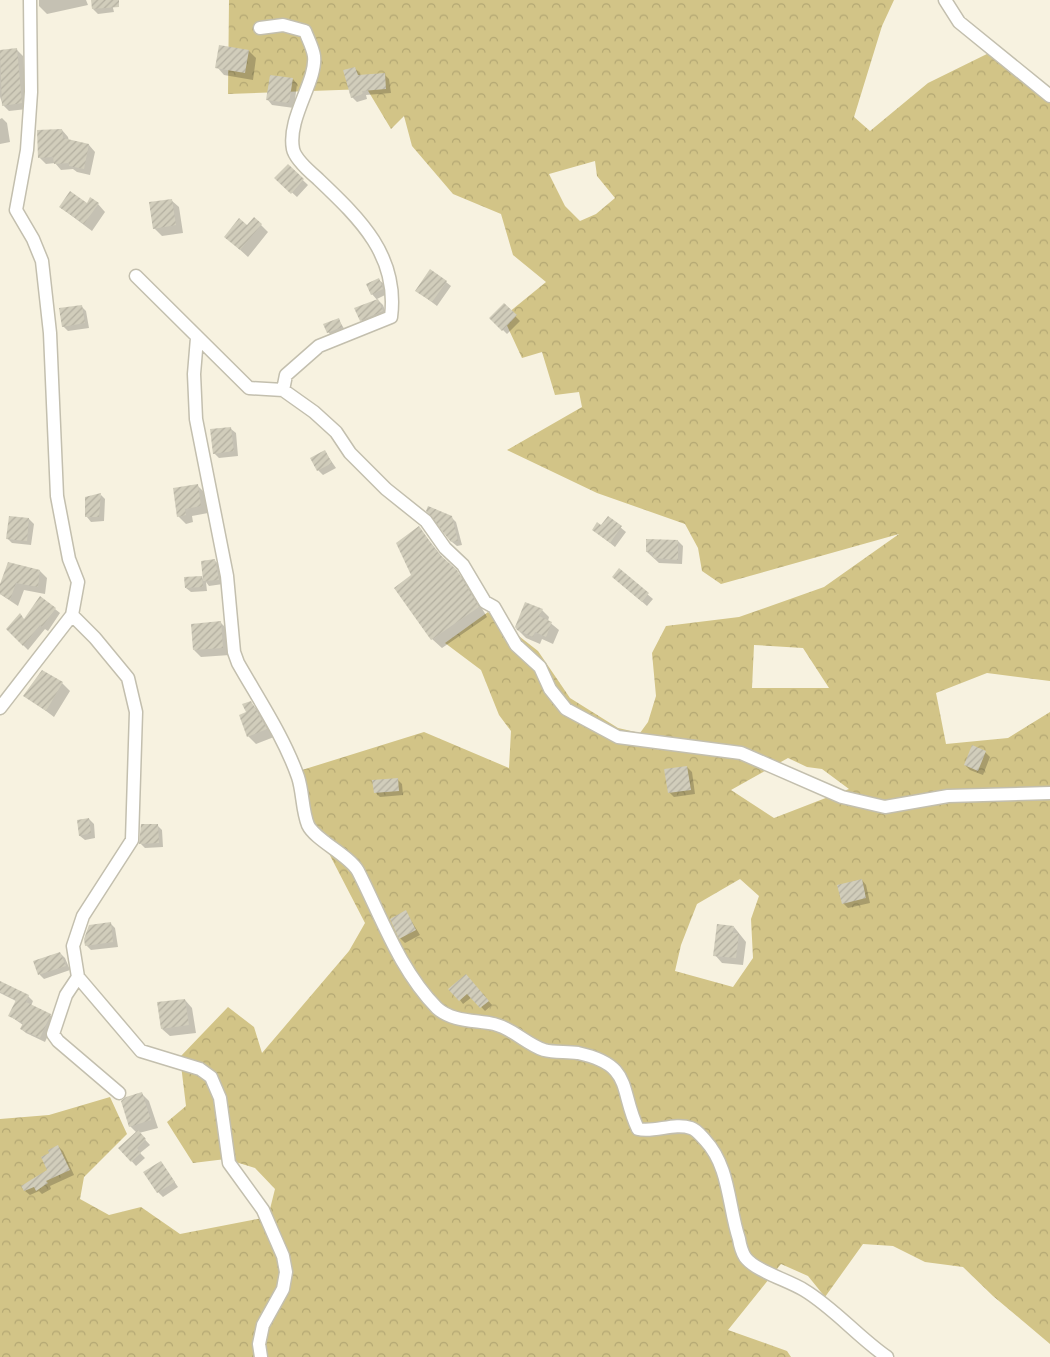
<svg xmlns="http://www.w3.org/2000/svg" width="1050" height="1357" viewBox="0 0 1050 1357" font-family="Commissioner,sans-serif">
<defs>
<pattern id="forest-crowns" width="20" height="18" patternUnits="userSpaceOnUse" patternTransform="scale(1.25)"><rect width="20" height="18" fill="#d2c487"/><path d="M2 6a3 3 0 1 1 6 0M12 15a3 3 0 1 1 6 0" fill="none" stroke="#b3a773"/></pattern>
<pattern id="building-hatch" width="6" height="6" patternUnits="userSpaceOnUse" patternTransform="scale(1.25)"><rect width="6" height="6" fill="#d1cdbb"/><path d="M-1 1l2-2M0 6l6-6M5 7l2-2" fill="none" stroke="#b3afa0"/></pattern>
</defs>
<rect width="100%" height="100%" fill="#f7f2e0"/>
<path fill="url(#forest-crowns)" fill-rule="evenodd" d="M229,0H894L882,26L854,117L870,131L928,83L993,51L1050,89V681L987,673L936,693L946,744L1008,738L1050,712V1344L993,1296L963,1267L925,1262L893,1246L863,1244L825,1297L808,1276L781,1264L728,1330L787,1351L791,1357H0V1119L49,1115L110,1097L127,1134L84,1177L80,1199L109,1215L141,1207L180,1234L268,1217L275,1189L255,1168L226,1159L193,1163L167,1122L186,1106L180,1057L228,1007L254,1027L262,1053L349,951L365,923L307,811L302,770L424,732L509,768L511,731L499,715L481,670L445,643L488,612L538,651L570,698L618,728L640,733L648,722L656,696L652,653L666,626L739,617L824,587L899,534L721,584L702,571L698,548L685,524L597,493L507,450L582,407L579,392L555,395L542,352L522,358L503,317L546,282L513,255L501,214L453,194L412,146L404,116L391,129L367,89L228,94ZM595,161L597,176L615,198L596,214L580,221L565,206L549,174ZM754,645L803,648L829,688H752ZM788,758L807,767L822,769L849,789L774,818L731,790ZM740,879L759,896L751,919L753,958L733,987L675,971L681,945L697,904Z"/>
<path fill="#0003" d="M39,0H86L88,5L47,14L39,6Z
M92,0H111L114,12L98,14L93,9Z
M17,50L23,56L27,109L9,111L3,105L0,97V51Z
M249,51L256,58L253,80L224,75L217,67Z
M355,68L361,76L384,74L389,79L391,93L366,95L367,99L357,102L352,97Z
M293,79L297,84L294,108L272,105L268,100Z
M2,118L7,123L10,142L0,144V119Z
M62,130L68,137L69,141L89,145L95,152L90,175L77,172L73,169L61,170L55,163L46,164L39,157Z
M288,166L308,185L297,197L276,178Z
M171,200L179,207L183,233L162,236L154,228Z
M98,204L105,212L92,231L60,207Z
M261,225L268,232L248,257L226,237Z
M379,280L384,284L387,294L377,299L383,305L387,316L366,325L361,320L378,301L372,294Z
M446,282L451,286L437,306L417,291Z
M504,305L520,321L507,334L491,318Z
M81,306L86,311L89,328L68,331L63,326Z
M339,320L346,332L333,337L328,332Z
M231,429L236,433L238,456L219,458L214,453Z
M325,452L336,468L323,475L318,470Z
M198,486L205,493L208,513L192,516L193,522L186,524L178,516Z
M101,495L105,499L104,521L91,522L87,517Z
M451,517L456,522L462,545L457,546L452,542Z
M608,517L626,532L615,547L594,530L601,527Z
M29,519L34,524L31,545L12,543L7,538Z
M419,528L447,563L466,581L487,617L442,648L432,639L412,575Z
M678,541L683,546L682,564L659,563L647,552Z
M215,561L220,565L223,584L209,586L206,582L207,591L191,592L186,588L201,577L205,581Z
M619,570L653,599L647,606L618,581Z
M40,571L47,578L45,594L24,590L18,606L0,594V587Z
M55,609L60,613L48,631L45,629L28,650L7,629Z
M542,610L549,617L548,621L559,630L553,644L542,639L540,644L526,638L518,630Z
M221,623L228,630L230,655L201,657L194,650Z
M62,683L70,691L54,717L25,695Z
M250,702L258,710L274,737L256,744L248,736Z
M985,752L990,757L983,775L970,770L965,765Z
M687,767L692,772L695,794L674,797L669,792Z
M397,779L402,784L403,795L380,797L375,792Z
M89,819L94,824L95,838L85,840L80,836L79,821Z
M157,825L162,830L163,847L145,848L140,843Z
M862,880L866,885L870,903L848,908L843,903Z
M406,912L420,935L405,943L400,938Z
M110,923L115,928L118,947L91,950L86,945Z
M734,927L746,942L743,965L722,963L715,955Z
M60,953L65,958L70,970L44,979L40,975L35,962Z
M469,979L492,1005L485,1011L472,997L463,1004L460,1000Z
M0,982L28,996L33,1001L31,1006L50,1015L55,1020L45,1042L26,1033L21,1029L23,1025L10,1016L16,1001L0,993Z
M185,1000L192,1008L196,1033L170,1036L162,1029Z
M141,1093L149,1101L158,1128L139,1133L150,1145L140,1153L145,1158L136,1166L120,1148L137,1133L130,1126Z
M58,1146L63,1151L74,1175L50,1186L51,1189L42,1194L39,1191L30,1195L25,1191L48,1171L51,1153Z
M161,1162L178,1187L163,1197L158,1192Z"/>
<path fill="url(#building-hatch)" d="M91,0H119V7L92,9Z
M219,45L249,50L245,73L215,68Z
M17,48L22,103L2,106L0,50Z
M355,67L358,75L385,73L386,89L362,91L363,94L351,98L343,70Z
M270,75L293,78L289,103L266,100Z
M62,129L63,138L89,144L84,169L69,166V163L54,164L53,157L38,158L37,130Z
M288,164L304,179L291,194L274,178Z
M70,191L87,203L90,197L99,203L84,224L59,207Z
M172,199L176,225L153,229L149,202Z
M254,217L262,224L240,250L224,237L239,218L247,225Z
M430,269L447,281L432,302L415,291Z
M379,278L383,289L371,295L366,284Z
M378,299L383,311L360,321L354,308Z
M504,303L517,315L502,331L489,318Z
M82,305L85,323L62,327L59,308Z
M339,318L342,327L327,333L323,324Z
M231,427L234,451L213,454L210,429Z
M325,450L332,463L317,471L310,458Z
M198,484L201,506L185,509L186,515L177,517L173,488Z
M101,493L99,517H85V497Z
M428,506L452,516L458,541L451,542L426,511Z
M9,516L29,518L27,541L6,539Z
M608,516L622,526L610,543L592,530L597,522L601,525Z
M419,526L438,553L457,570L479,607L431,640L394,588L411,575L396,543Z
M646,539L678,540V560L653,558V552H646Z
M215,559L219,580L203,581L201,561Z
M8,562L40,570L38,587L16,583L10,600L0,594V584Z
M619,568L649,593L642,602L612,577Z
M202,576L203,587L185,588L184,577Z
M40,596L56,608L42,627L40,625L23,646L6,629L20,613L24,619Z
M525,602L543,609L539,616L552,622L546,637L535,632L533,637L517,630L515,627Z
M221,621L223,648L193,650L191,624Z
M42,670L63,682L46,711L23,696Z
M251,701L267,729L247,737L239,715L246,712L242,704Z
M972,745L986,751L978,771L964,765Z
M687,766L691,790L668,793L664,769Z
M398,778L399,791L374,793L372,780Z
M89,818L91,833L79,836L77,820Z
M141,824H158L159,843L139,844Z
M862,879L866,898L842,904L837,885Z
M406,910L416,930L399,939L390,919Z
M111,922L113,942L85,946L84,939L89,925Z
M717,924L734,926L733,933H739L736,958L713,956Z
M60,952L66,966L38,975L33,961Z
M466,974L489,1001L480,1008L467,994L459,1001L448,989Z
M0,981L29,995L26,1002L51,1014L40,1038L20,1029L23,1023L8,1016L16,1000L0,992Z
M185,999L189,1025L161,1029L157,1002Z
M142,1092L151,1120L129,1127L121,1101L126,1097Z
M138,1130L146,1139L137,1148L141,1153L131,1162L118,1148Z
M58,1145L70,1170L46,1181L48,1183L36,1191L34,1187L24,1191L21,1186L47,1170L41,1157L49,1153L48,1150Z
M161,1161L175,1182L157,1193L143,1172Z"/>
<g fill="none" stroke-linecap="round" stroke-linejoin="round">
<g stroke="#c3bfae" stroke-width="15">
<path id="minor" d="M945,0L959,22L1050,96
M136,276L249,388L283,390L286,375L319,346L391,317C399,255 359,218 317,178C310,172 295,159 293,149C287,118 317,81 314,56C313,48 308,39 305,31L283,25L260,28
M197,338L194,374L196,419L227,576L234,652L238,663C259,700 284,737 298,777C303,792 302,810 308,825C315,840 349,855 358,871C382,918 399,969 437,1008C452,1022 476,1020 494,1024C514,1029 526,1044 544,1050C555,1053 567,1051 578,1053C634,1065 619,1090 638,1129C655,1133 674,1122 691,1128C697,1130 701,1136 705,1140C730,1167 728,1206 739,1239C740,1245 742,1252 745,1257C755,1271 788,1280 804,1290C834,1308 858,1337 887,1357
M283,390L314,412L336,432L350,453L386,489L426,521L445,548L463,565L485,602L494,607L516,645L540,667L550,689L566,709L618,737L741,753L842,797L885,807L948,796L1050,793
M72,615L95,638L128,678L136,712L132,840L83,916L73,946L78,977L141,1051L200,1069L211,1077L220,1098L229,1163L263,1210L283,1256L286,1272L283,1289L263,1325L259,1344L261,1357
M0,708L72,615L78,582L69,559L57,496L50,333L42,261L33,239L16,210L27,150L31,92L30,0
M78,977L66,995L53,1034L58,1041L119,1093"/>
</g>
<use href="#minor" stroke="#fff" stroke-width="12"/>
</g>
</svg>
